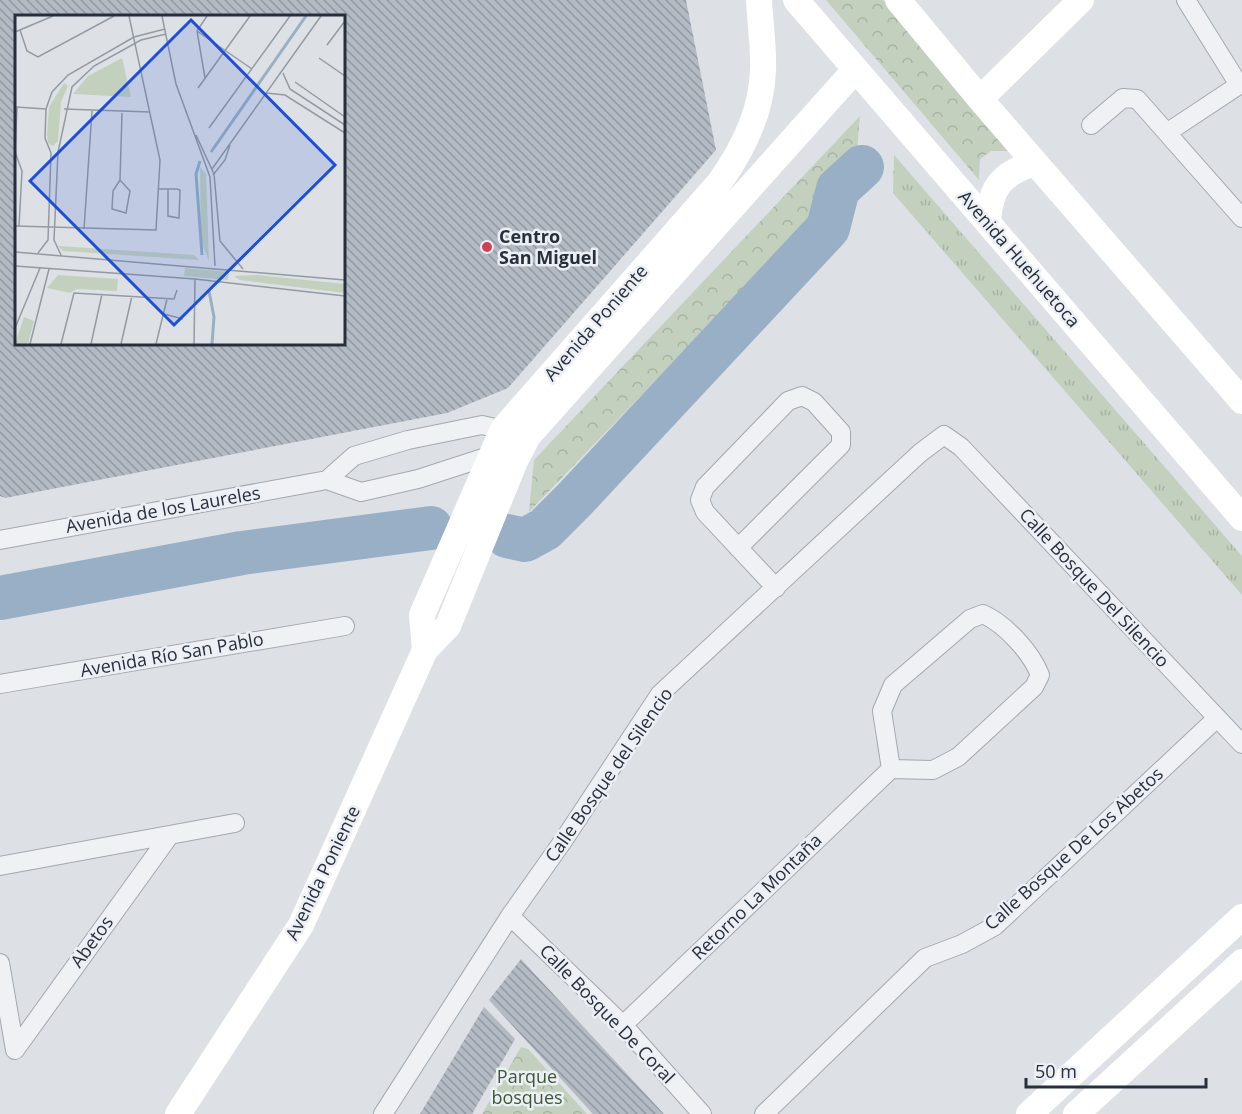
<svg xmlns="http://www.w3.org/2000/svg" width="1242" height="1114" viewBox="0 0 1242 1114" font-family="'Open Sans',sans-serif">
<defs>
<pattern id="grass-tufts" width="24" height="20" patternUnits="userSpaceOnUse" patternTransform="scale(1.5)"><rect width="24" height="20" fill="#c3d0be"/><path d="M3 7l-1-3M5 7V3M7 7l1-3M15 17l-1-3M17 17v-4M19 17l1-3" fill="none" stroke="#a8b3a4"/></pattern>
<pattern id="park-crowns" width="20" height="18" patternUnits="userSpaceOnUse" patternTransform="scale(1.5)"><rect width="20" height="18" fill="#c3d0be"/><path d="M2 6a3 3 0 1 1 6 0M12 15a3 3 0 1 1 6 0" fill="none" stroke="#a8b3a4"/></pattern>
<pattern id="building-back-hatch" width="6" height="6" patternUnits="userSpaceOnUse" patternTransform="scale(1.5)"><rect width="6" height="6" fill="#b4bac3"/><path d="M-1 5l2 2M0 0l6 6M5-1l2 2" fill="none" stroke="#9298a0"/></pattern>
</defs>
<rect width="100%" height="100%" fill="#dde1e6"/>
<path fill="url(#grass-tufts)" d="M894,155L1242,556V595L893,193Z"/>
<path fill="url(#park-crowns)" d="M826,0H883L1012,151H991L980,159L979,180Z
M860,116L857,149L827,185L809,221L529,512L534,460Z
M521,1047L528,1049L587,1114H482Z"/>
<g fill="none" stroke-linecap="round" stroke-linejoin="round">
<path stroke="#98afc6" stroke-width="44" d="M507,536L525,540L545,529L574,500L828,228L838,189L862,167
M0,598L242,553L431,528"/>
</g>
<path fill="url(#building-back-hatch)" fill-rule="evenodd" d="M0,0H686L716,150L508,388L447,413L5,498L0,496ZM16,16H344V344H16Z
M521,959L664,1114H593L489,1000Z
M484,1007L515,1039L472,1114H420Z"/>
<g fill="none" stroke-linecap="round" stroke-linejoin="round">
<g stroke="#a3a8b0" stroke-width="20">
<path id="street" d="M1186,0L1239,85
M1091,125L1123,98L1137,99L1242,218
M1168,132L1242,83
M327,480L354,456L408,440L482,425L512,432
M0,540L327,480L361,492L418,479L489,456L499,458
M738,548L841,445V432L814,402L802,396L788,401L705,487L700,500L705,512L776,588
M0,684L345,626
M0,866L235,823
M510,916L623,1025L702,1114
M0,963L15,1050
M623,1025L891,769L933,770L958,757L1034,687L1040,675C1031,652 1005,624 983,614L970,619L893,685L882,711L891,769
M15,1050L170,835
M383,1114L510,916L563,841L660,694L920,453L944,435L961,447L1242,744
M764,1114L925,958L962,944L995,926L1217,718"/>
</g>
<use href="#street" stroke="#eff1f5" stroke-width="18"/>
<path stroke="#fff" stroke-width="26" d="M796,0L1242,518
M898,0L980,99L1242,401
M980,99L1081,0
M988,222C990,187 1002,173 1035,163
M425,650L422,615L503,429L719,183C742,151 762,111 763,70C764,47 760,23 759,0
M178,1114L301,925L425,650L448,626L515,461L528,436L855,70
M1029,1114L1242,917
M1076,1114L1242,962"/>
</g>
<circle fill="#cb4258" stroke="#eceff4" stroke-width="2" cx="487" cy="247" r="6"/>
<g text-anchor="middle" stroke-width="5" stroke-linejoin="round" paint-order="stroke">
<g font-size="18" font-weight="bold" fill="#272f3c" stroke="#eceff4" text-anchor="start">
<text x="499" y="243">Centro<tspan x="499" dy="21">San Miguel</tspan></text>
</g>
<g font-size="18" fill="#272f3c" stroke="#eceff4">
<text transform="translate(1019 259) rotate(49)" y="6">Avenida Huehuetoca</text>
<text transform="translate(596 323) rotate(-49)" y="6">Avenida Poniente</text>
<text transform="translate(163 510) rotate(-10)" y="6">Avenida de los Laureles</text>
<text transform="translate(1094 588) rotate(47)" y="6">Calle Bosque Del Silencio</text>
<text transform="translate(172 655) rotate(-10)" y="6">Avenida Río San Pablo</text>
<text transform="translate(609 775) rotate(-55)" y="6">Calle Bosque del Silencio</text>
<text transform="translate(1074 849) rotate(-42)" y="6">Calle Bosque De Los Abetos</text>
<text transform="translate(323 873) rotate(-64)" y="6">Avenida Poniente</text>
<text transform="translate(757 897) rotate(-44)" y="6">Retorno La Montaña</text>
<text transform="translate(92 942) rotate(-54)" y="6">Abetos</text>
<text transform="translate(607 1014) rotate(46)" y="6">Calle Bosque De Coral</text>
</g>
<g font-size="18" fill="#3b5834" stroke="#eceff4">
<text x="527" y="1083">Parque<tspan x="527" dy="21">bosques</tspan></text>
</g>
</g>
<g transform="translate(15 15)">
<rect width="330" height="330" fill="#dde1e6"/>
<path d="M49,68L53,71L46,87L43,126L38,131L33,128L32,120L34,92ZM43,231L179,240L184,245L48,236ZM9,302L19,306L13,329H0Z" fill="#c3d0be"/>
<path d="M107,43L116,82L58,79L73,61ZM185,152L191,159L194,246L186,226ZM170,253L214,257L213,265L169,261ZM43,260L103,264L102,276L62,274L55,278L32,273ZM242,260L330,269V278L225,265L219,261Z" fill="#c3d0be"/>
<path fill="none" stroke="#98afc6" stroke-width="3" d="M196,137L291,1M185,146L181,159L187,240M194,276L199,302L197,329"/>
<path fill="none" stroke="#949aa2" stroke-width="1.5" d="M147,1L161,69L195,162L200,251M5,15L12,36L23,42L99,1M182,16L237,54M182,16L190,63M182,16L192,1M0,17L38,1M312,30L330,6M304,43L330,61M268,58L275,74L330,110M280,67L330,102M183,73L235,1M251,78L270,80L330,118M1,92L31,94M2,92L0,137L7,156L4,211M49,94L135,97M194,113L275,1M181,120L199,159L205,226L228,254M197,154L306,1M198,160L210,145L215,130M105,165L115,176L111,198L97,194L98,176L105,165L107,98M143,174H162L165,175L164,203L153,201V174M0,211L141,215L145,145L114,1M69,214L77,96M0,237L330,265M23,238L33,225L36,138L30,123L31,94L37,77L53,60L119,22L150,14M46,240L39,225L43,137L57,72L79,51L126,25L151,19M0,251L180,264L330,281M149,299L168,304M0,313L25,253M15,329L34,254M46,329L59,278L159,284L162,275M76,329L87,279M106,329L117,281M141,329L152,284M179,329L180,264"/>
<path fill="#1d4ed8" fill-opacity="0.15" stroke="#1d4ed8" stroke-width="3" d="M176,5L320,150L159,310L15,166Z"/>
<rect width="330" height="330" fill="none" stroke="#272f3c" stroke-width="3"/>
</g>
<path d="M1026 1078v9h180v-9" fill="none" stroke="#272f3c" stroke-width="3"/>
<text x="1035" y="1078" font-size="18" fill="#272f3c" stroke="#eceff4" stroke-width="4.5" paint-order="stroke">50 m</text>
</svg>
